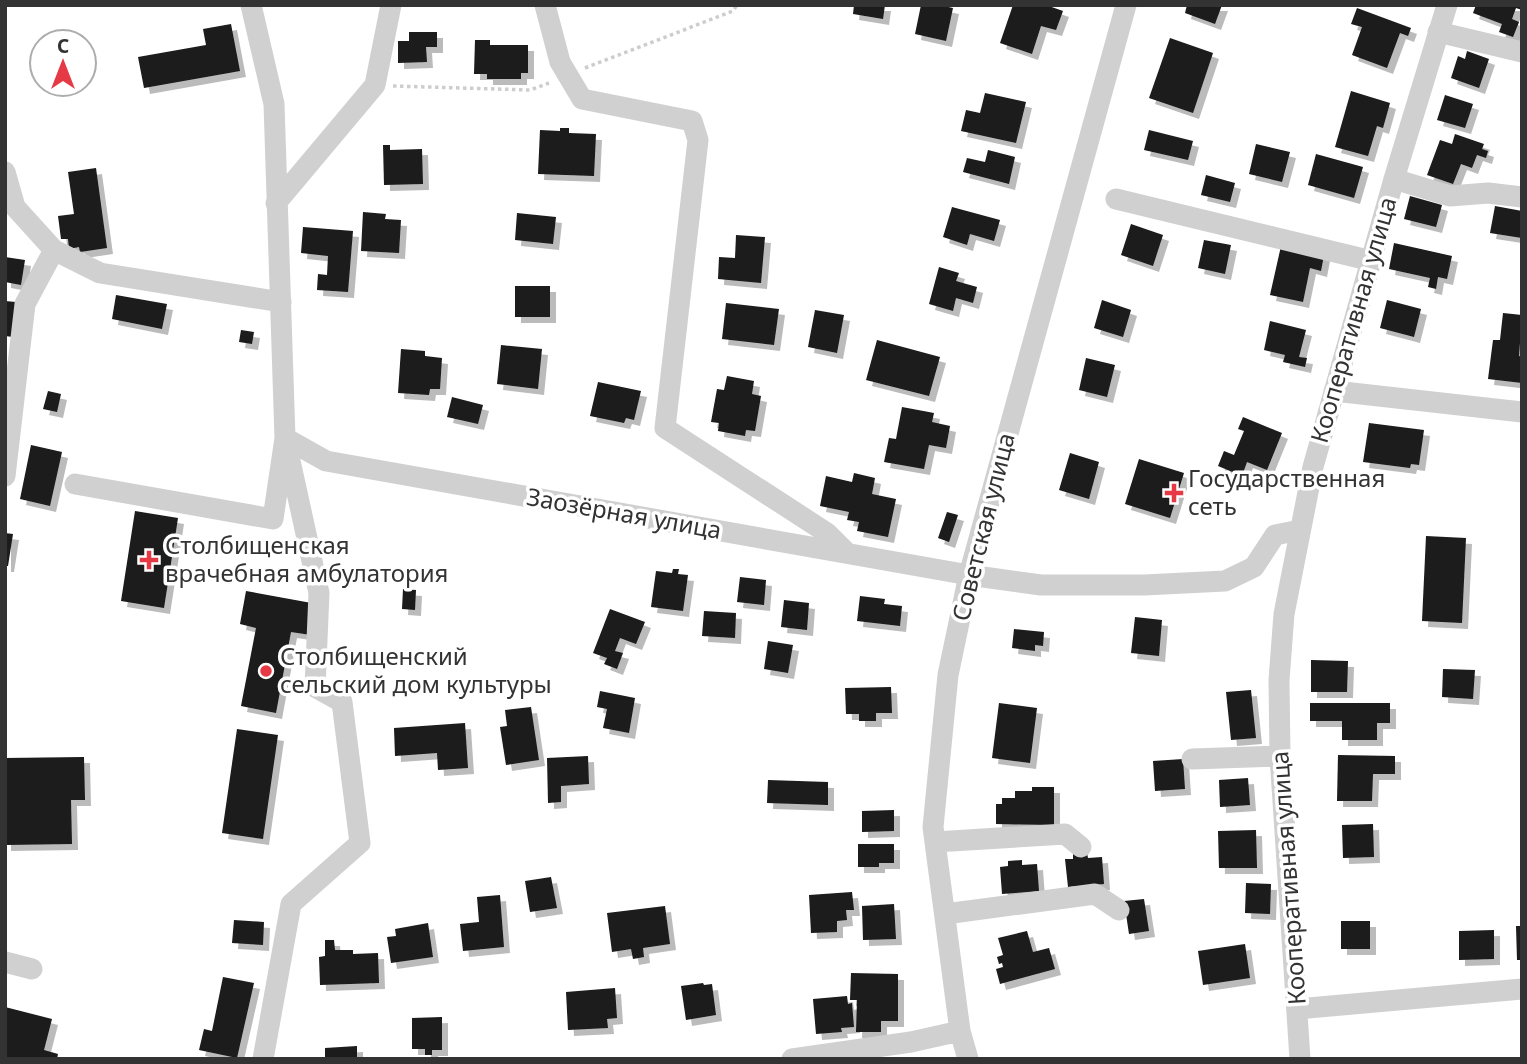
<svg xmlns="http://www.w3.org/2000/svg" width="1527" height="1064" viewBox="0 0 1527 1064" font-family="'Noto Sans',sans-serif">
<defs>
<filter id="shadow"><feDropShadow dx="6" dy="6" stdDeviation="0" flood-color="#0004"/></filter>
</defs>
<rect width="100%" height="100%" fill="#fff"/>
<path fill="#1a1a1a" filter="url(#shadow)" d="M854,5H885L883,19L853,14Z
M921,5H939L953,8L946,41L915,34Z
M1013,5H1046L1063,11L1056,30L1041,26L1032,54L1000,43Z
M1187,5H1222L1215,24L1185,13Z
M1476,5H1522V10L1516,8L1512,19L1519,22L1513,37L1499,32L1502,24L1473,13Z
M1357,8L1411,28L1408,36L1400,33L1387,68L1352,55L1362,27L1351,24Z
M231,24L240,71L144,88L138,57L206,45L203,29Z
M409,32H437V47H426L427,62L398,63V41H409Z
M1170,38L1213,53L1193,113L1149,98Z
M475,40H490V45H528V73H521V79H487V74H474Z
M1467,51L1489,59L1479,88L1451,78L1458,56L1465,59Z
M1351,91L1390,103L1383,128L1377,126L1368,156L1335,147Z
M985,93L1026,102L1016,143L961,131L966,110L980,113Z
M1445,95L1473,104L1465,128L1437,120Z
M560,128H569V133L596,134L594,176L538,174L540,130L560,131Z
M1149,130L1193,141L1188,160L1144,150Z
M1455,134L1484,144L1482,149L1488,151L1486,158L1477,155L1472,168L1461,164L1453,184L1427,175L1440,140L1452,144Z
M1256,144L1290,152L1282,182L1249,174Z
M383,145H390V150L422,149L423,184L384,185Z
M988,150L1015,157L1009,184L963,172L967,158L985,162Z
M1316,154L1363,167L1354,198L1308,185Z
M96,168L107,248L80,252L79,247L69,249L68,239H61L58,216L74,214L68,172Z
M1206,175L1235,183L1230,202L1201,195Z
M1410,196L1442,205L1436,227L1404,219Z
M1495,206L1522,211V238L1490,233Z
M952,207L1000,220L994,241L970,234L967,245L943,237Z
M363,212L386,214L385,219L401,220L399,253L361,251Z
M517,213L556,217L553,244L515,240Z
M1131,224L1163,235L1153,266L1121,255Z
M303,227L353,231L348,292L317,290L318,274L327,275L328,256L301,253Z
M736,235L765,237L761,283L718,279L719,257L735,258Z
M1204,240L1231,245L1225,274L1198,268Z
M1394,243L1452,256L1447,279L1438,277L1436,289L1428,287L1430,278L1389,269Z
M1281,246L1324,255L1321,271L1310,268L1303,302L1270,295Z
M5,257L25,260L21,285L5,282Z
M939,267L959,273L956,281L977,287L973,303L956,298L953,311L929,304Z
M515,286H550V317H515Z
M116,295L167,304L162,329L112,319Z
M1102,300L1131,310L1123,337L1094,328Z
M1387,300L1421,309L1414,337L1380,328Z
M5,301L16,302L13,337L5,336Z
M726,303L779,309L774,345L722,339Z
M815,310L844,315L837,353L808,347Z
M1503,313L1522,315L1519,356L1522,357V383L1488,379L1493,340H1500Z
M1270,321L1306,330L1299,357L1307,358L1305,367L1283,362L1285,355L1264,350Z
M241,330L254,332L252,344L239,342Z
M877,340L940,357L929,396L866,380Z
M501,345L542,349L538,389L497,384Z
M401,349L425,351V356L442,358L440,389H430L429,395L398,393Z
M1086,358L1115,365L1107,397L1079,390Z
M727,376L754,381L752,394L761,396L755,431L746,430L745,436L718,431L719,423L711,422L717,389L724,390Z
M598,382L641,391L634,420L626,418L624,423L590,416Z
M48,391L61,394L57,412L43,409Z
M452,397L483,405L478,424L447,417Z
M902,407L934,413L932,422L950,426L946,448L929,445L924,469L884,462L889,438L896,439Z
M1243,417L1282,433L1267,470L1247,462L1242,476L1218,466L1224,451L1234,455L1244,431L1238,429Z
M1369,423L1424,430L1419,465L1411,464L1410,468L1363,462Z
M31,445L62,452L50,506L20,499Z
M1070,453L1099,462L1089,499L1059,490Z
M1139,459L1184,473L1170,518L1125,504Z
M854,473L875,478L872,494L896,499L888,537L857,531L859,522L847,520L849,512L820,506L826,476L852,482Z
M135,511L178,518L164,608L121,601Z
M947,512L958,515L949,542L938,538Z
M5,533L13,534L8,566H5Z
M1426,536L1466,538L1462,623L1422,621Z
M673,569H679L678,574L688,575L683,611L651,607L656,571L672,573Z
M740,577L766,580L764,605L737,602Z
M403,589L416,590L415,610L402,609Z
M246,591L317,604L311,635L291,632L276,713L241,706L256,628L240,624Z
M860,596L885,599L884,604L902,606L900,626L857,621Z
M784,600L809,603L807,630L781,627Z
M610,609L645,622L636,644L620,638L615,651L623,653L617,669L604,664L607,658L593,653Z
M704,611L736,613L735,638L702,636Z
M1135,617L1162,620L1159,656L1131,653Z
M1014,629L1044,632L1043,646L1035,645V651L1012,648Z
M768,641L793,645L788,673L764,669Z
M1311,660L1348,661L1347,692H1311Z
M1443,669L1475,670L1473,699L1442,697Z
M891,687L892,713H876V721H859V714H846L845,688Z
M1251,690L1256,738L1231,740L1226,692Z
M600,691L635,698L629,733L603,728L607,709L597,707Z
M999,703L1037,708L1030,763L992,758Z
M1310,703H1390V723H1377V740H1342V721H1310Z
M531,707L539,760L506,765L500,727L507,726L505,710Z
M465,723L468,768L438,770L437,753L395,756L394,728Z
M237,729L278,735L263,839L222,833Z
M1338,755L1395,756V774H1373L1372,801H1337Z
M588,756L589,784L561,786V802L548,803L547,758Z
M84,757L85,800H71L72,844L5,845V758Z
M1183,759L1185,789L1155,791L1153,761Z
M1248,778L1250,805L1220,807L1219,780Z
M768,780L828,782V805L767,803Z
M1032,787H1054V825L996,824V804H1002V798H1015V791H1032Z
M894,810V831L862,832V811Z
M1373,824L1374,857L1343,858L1342,825Z
M1256,830L1257,868H1219L1218,831Z
M858,844H894V863H879V867H858Z
M1087,853L1088,858L1102,857L1104,884L1068,887L1065,859H1073V854Z
M1022,860V865L1037,864L1039,891L1002,894L1000,867L1008,866V861Z
M551,877L557,908L530,912L525,881Z
M1246,883L1271,884L1270,914L1245,913Z
M852,892L854,910H846L847,920L837,921V932L811,933L809,895Z
M500,895L504,947L463,951L460,924L479,922L477,897Z
M1144,899L1149,931L1129,934L1124,901Z
M894,904L896,939L863,940L862,906Z
M665,906L670,944L643,948L644,957L633,959L631,949L612,952L607,913Z
M234,920L264,922L263,945L232,943Z
M1341,921H1370V949H1341Z
M428,923L433,957L391,963L387,937L396,936L395,929Z
M1516,926H1522V960H1517Z
M1494,930V959L1459,960V931Z
M1027,931L1033,952L1049,948L1055,969L1000,984L996,969L1003,967L1002,963L999,964L997,957L1003,955L998,938Z
M325,940H334L335,950H353V954L378,953L379,983L320,985L319,957L325,956Z
M1245,944L1250,978L1203,985L1198,951Z
M851,973L898,974V1021H881V1032H856L857,1000H850Z
M223,977L254,983L237,1058L199,1050L204,1029L212,1031Z
M703,983L704,985L712,984L716,1015L686,1020L681,986Z
M615,988L617,1018L607,1019L608,1028L568,1030L566,992Z
M847,996L848,1004L852,1003L854,1027L841,1028L842,1032L816,1034L813,999Z
M5,1007L52,1019L44,1050L58,1054L57,1059H5Z
M442,1017V1050H432V1055H425V1049H412V1018Z
M357,1046V1059H325V1048Z"/>
<g fill="none" stroke-linecap="round" stroke-linejoin="round">
<path stroke="#cdcdcd" stroke-width="3.5" stroke-dasharray="3.5 3.5" stroke-linecap="butt" d="M585,68L733,11L737,5
M393,86L530,90L549,83"/>
<path stroke="#d0d0d0" stroke-width="21" d="M251,5L274,104L285,438L319,593L315,687L342,702L360,843L291,904L263,1059
M545,5L560,62L582,99L692,121L698,140L665,428L827,533L847,553
M1438,32L1522,52
M5,172L15,207L54,250L100,273L281,302
M1394,179L1450,196L1488,193L1522,197
M1116,199L1372,261
M276,203L375,85L391,5
M1334,391L1522,412
M5,476L25,304L54,250
M75,484L273,519L285,438L326,461L969,575L1041,585H1144L1225,581L1254,567L1275,535L1300,530
M1192,759L1280,756
M935,842L1065,834L1081,847
M945,914L1095,894L1119,910
M5,962L32,969
M1297,1009L1522,989
M792,1059L911,1042L960,1031
M968,1059L960,1031L933,827L948,675L969,575L1126,5
M1300,1059L1280,756L1279,680L1284,614L1313,467L1394,179L1447,5"/>
</g>
<g fill="#e63946" stroke="#fff" stroke-width="2.5">
<path d="M1170.5 482.5h7v7h7v7h-7v7h-7v-7h-7v-7h7z"/>
<path d="M145.5 549.5h7v7h7v7h-7v7h-7v-7h-7v-7h7z"/>
<circle cx="266" cy="671" r="7"/>
</g>
<g text-anchor="middle" stroke-width="7" stroke-linejoin="round" paint-order="stroke">
<g font-size="24" fill="#333" stroke="#fff">
<text transform="translate(1354 320) rotate(-74)" y="8">Кооперативная улица</text>
<text transform="translate(624 514) rotate(10)" y="8">Заозёрная улица</text>
<text transform="translate(984 527) rotate(-76)" y="8">Советская улица</text>
<text transform="translate(1289 878) rotate(-94)" y="8">Кооперативная улица</text>
</g>
<g font-size="24" fill="#333" stroke="#fff" text-anchor="start">
<text x="1188" y="487">Государственная<tspan x="1188" dy="28">сеть</tspan></text>
<text x="165" y="554">Столбищенская<tspan x="165" dy="28">врачебная амбулатория</tspan></text>
<text x="280" y="665">Столбищенский<tspan x="280" dy="28">сельский дом культуры</tspan></text>
</g>
</g>
<rect width="1527" height="1064" fill="none" stroke="#333333" stroke-width="14"/>
<g transform="translate(63 63)"><circle r="33" fill="#ffffff" stroke="#adadad" stroke-width="2"/>
<path d="M0-5L12 26L0 18L-12 26Z" fill="#e63946"/>
<text y="-10" font-size="19" font-weight="bold" text-anchor="middle" fill="#333333">С</text>
</g>
</svg>
